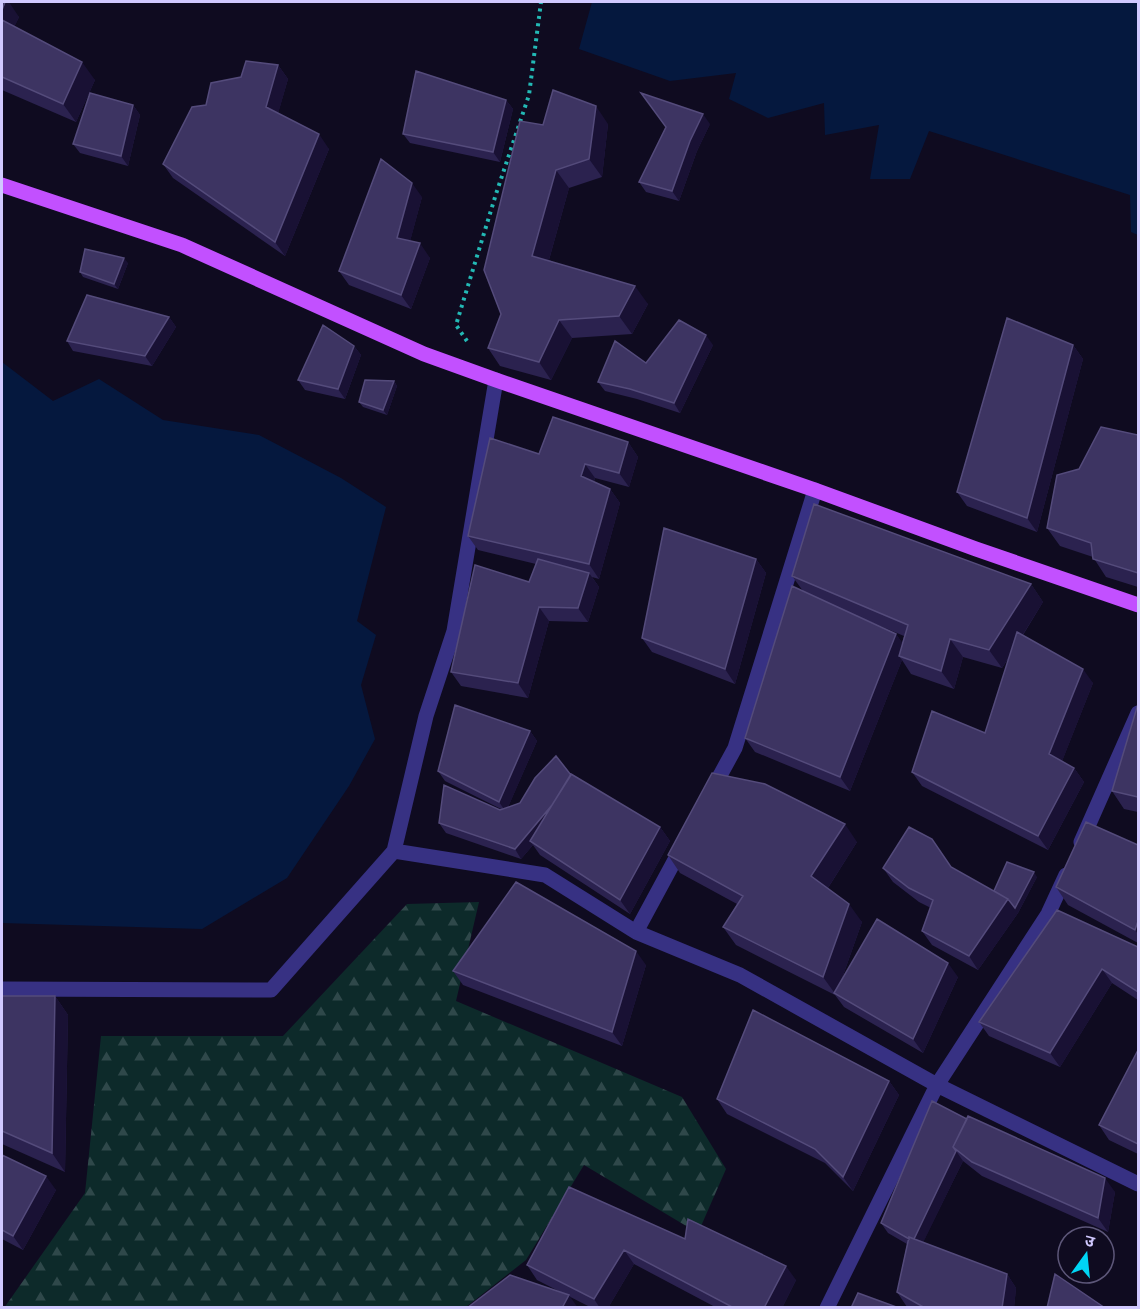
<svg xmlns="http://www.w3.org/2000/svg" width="1140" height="1309" viewBox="0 0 1140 1309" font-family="'Open Sans','Noto Sans Devanagari',sans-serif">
<defs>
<pattern id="forest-firs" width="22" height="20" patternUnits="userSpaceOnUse" patternTransform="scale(1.5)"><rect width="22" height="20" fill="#0d2a2a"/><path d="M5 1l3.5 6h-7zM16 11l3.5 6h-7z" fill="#2f484a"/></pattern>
</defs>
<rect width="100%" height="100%" fill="#0f0b20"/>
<path fill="url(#forest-firs)" d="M479,902L456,1001L682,1097L726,1169L698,1233L584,1165L526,1260L466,1307L4,1308L85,1193L101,1036H283L407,904Z"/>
<path fill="#05183e" d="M592,2H1138V235L1131,232L1130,195L929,131L910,179H870L879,125L825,135L824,103L768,118L729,99L736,73L670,81L579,49Z
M2,362L53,401L99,379L163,420L259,435L341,478L386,507L357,621L376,635L361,685L375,739L349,786L287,878L202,929L2,923Z"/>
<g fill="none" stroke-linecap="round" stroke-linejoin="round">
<path stroke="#23b9b5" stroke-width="4" stroke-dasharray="3 4.5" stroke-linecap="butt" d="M467,341L456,325L496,194L529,95L541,2"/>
<path stroke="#373183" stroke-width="15" d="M711,792L735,748L815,490
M1081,842L1138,713
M394,851L426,716L454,631L496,380
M636,932L683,845
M2,989L271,990L394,851L545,875L636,932L740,975L937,1085L1138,1184
M827,1308L937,1085L1048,914L1066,875"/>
<path stroke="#c250ff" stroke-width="15" d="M2,185L182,245L424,354L496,380L815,490L976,549L1138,605"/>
</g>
<path fill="#2b224f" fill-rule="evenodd" d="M2,2L19,17L14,27L95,80L76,122L2,90Z
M278,65L288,79L278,113L329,149L285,256L173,178L163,164L206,105L241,77Z
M506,100L513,109L500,162L410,143L403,134Z
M133,105L140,115L128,166L80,153L73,144Z
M608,124L602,177L569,188L549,260L648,304L632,334L572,338L551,380L500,366L488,348L501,314L543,125Z
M710,124L697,151L679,201L646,192L639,182Z
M422,197L410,241L430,258L411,309L349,285L339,271Z
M128,263L118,289L83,277L80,272Z
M169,317L176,327L152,366L73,351L67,341Z
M713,345L680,413L637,399L605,391L598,382Z
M1073,345L1083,359L1037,532L967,506L957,492Z
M354,346L361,355L345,399L305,390L298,380Z
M394,381L397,386L387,415L363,407L359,402Z
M1138,435V587L1106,577L1093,557L1060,546L1047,528L1079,469Z
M628,442L638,457L629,487L595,478L594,482L610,489L620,503L599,579L592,577L599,587L588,622L549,621L528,698L461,686L451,672L529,582L536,564L478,550L468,536L539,454Z
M756,559L766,573L735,684L652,652L642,638Z
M792,576L1031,584L1043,602L1023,635L1093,683L1062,761L1074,768L1084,782L1048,850L922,786L912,772L985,733L1010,656L1002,668L963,657L954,689L911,674L902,660L850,791L755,752L745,738L803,591ZM859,617L904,636L902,643L896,634Z
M1138,704V812L1124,809L1112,791Z
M530,731L537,741L508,807L520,803L571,775L660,827L670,841L630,914L540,855L533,845L521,859L446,833L439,823L501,809L445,781L438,771Z
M857,842L828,888L862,922L840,984L958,977L923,1053L844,1007L835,995L736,945L723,927L737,904L680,873L668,855Z
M1138,845V943L1068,905L1056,887Z
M883,868H952L994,891L1037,877L1018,913L978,970L932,945L922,931L931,908L919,902L893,882Z
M1138,947V1000L1112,983L1060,1067L989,1036L979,1022Z
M646,965L622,1046L463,985L453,971Z
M2,996H55L68,1015L65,1172L2,1144Z
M1138,1050V1154L1109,1140L1099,1125Z
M889,1081L899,1095L853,1191L825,1163L727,1114L717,1099Z
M967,1119L1115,1192L1108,1232L982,1176L963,1161L923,1242L1007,1274L1016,1288L1014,1308H908L907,1307L897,1292L907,1244L888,1233L881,1223Z
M2,1155L56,1190L23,1250L2,1239Z
M685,1239L796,1280L782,1308H717L634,1264L608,1308H592L537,1280L527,1265Z"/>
<path fill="#191134" d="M5,2H9L19,17L10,36L2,24V10Z
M82,62L95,80L76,122L63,104Z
M278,65L288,79L276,121L266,107Z
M506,100L513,109L500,162L493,152Z
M133,105L140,115L128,166L121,156Z
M596,106L608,124L602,177L589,159Z
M703,114L710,124L697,151L679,201L672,191L690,141Z
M319,134L329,149L285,256L275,242Z
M556,170L569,188L545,274L532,256Z
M412,183L422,197L407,253L397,238Z
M420,243L430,258L411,309L401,295Z
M124,258L128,263L118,289L114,284Z
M635,286L648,304L632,334L619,316Z
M169,317L176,327L152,366L145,356Z
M559,320L572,338L551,380L539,362Z
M706,335L713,345L680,413L674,403Z
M1073,345L1083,359L1037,532L1027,518Z
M354,346L361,355L345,399L338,389Z
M394,381L397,386L387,415L383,410Z
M628,442L638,457L629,487L619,473Z
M585,464L595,478L591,490L581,476Z
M610,489L620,503L599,579L589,564Z
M756,559L766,573L735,684L725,669Z
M589,573L599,587L588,622L578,608Z
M1031,584L1043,602L1002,668L989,650Z
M539,607L549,621L528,698L518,683Z
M896,634L906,648L899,656L902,660L850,791L840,777Z
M950,639L963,657L954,689L941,671Z
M1083,669L1093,683L1059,769L1049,754Z
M530,731L537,741L506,812L499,802Z
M1074,768L1084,782L1048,850L1038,836Z
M575,779L530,841L533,845L521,859L515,849Z
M845,824L857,842L824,894L811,876Z
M660,827L670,841L630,914L620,900Z
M1034,872L1037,877L1018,913L978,970L969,956L1008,899Z
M849,904L862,922L836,995L823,977Z
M1138,921V934L1135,930Z
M636,951L646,965L622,1046L612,1032Z
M948,963L958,977L923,1053L913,1039Z
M1102,969L1112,983L1060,1067L1050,1053Z
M55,996L68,1015L65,1172L52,1153Z
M889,1081L899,1095L853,1191L843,1177Z
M956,1151L963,1161L919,1251L912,1241Z
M46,1176L56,1190L23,1250L13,1236Z
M1105,1178L1115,1192L1108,1232L1098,1218Z
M624,1250L634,1264L608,1308H600L594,1299Z
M786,1266L796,1280L782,1308H764Z
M1007,1274L1016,1288L1014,1308H1002Z
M569,1295L578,1308H562Z"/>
<path fill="#3d3462" stroke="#544b7b" stroke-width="1.5" d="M2,2H5L2,10Z
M2,20L82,62L63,104L2,77Z
M246,61L278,65L266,107L319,134L275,242L163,164L192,107L206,105L211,83L241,77Z
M416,71L506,100L493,152L403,134Z
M553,90L596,106L589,159L556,170L532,256L635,286L619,316L559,320L539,362L488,348L501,314L484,270L520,121L543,125Z
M90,93L133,105L121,156L73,144Z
M641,93L703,114L690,141L672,191L639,182L666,127Z
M381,159L412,183L397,238L420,243L401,295L339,271Z
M85,249L124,258L114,284L80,272Z
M87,295L169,317L145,356L67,341Z
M1007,318L1073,345L1027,518L957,492Z
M679,320L706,335L674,403L630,389L598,382L615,341L646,363Z
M323,325L354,346L338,389L298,380Z
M365,380L394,381L383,410L359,402Z
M553,417L628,442L619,473L585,464L581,476L610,489L589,564L468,536L490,438L539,454Z
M1101,427L1138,435V573L1093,559L1091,543L1047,528L1057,475L1079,469Z
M814,504L1031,584L989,650L950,639L941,671L899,656L908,625L792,576Z
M664,528L756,559L725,669L642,638Z
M538,559L589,573L578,608L539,607L518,683L451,672L475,565L529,582Z
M792,586L896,634L840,777L745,738Z
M1017,632L1083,669L1049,754L1074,768L1038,836L912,772L932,711L985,733Z
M1138,704V797L1112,791Z
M455,705L530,731L499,802L438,771Z
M556,756L571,775L552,805L515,849L439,823L444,785L500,810L520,803L535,778Z
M712,773L765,784L845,824L811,876L849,904L823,977L723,927L743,896L668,855Z
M571,774L660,827L620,900L530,841Z
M1086,822L1138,845V921L1135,930L1056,887Z
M909,827L932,839L951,867L1008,899L969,956L922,931L933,900L909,888L883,868Z
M1007,862L1034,872L1015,908L1008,899L994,891Z
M516,882L636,951L612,1032L453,971Z
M1057,910L1138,947V992L1102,969L1050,1053L979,1022Z
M877,919L948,963L913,1039L834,993Z
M2,996H55L52,1153L2,1131Z
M753,1010L889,1081L843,1177L815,1149L717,1099Z
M1138,1050V1144L1099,1125Z
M932,1101L967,1119L953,1147L956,1151L914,1239L909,1237V1239L881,1223Z
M968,1116L1105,1178L1098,1218L972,1162L953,1147Z
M2,1155L46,1176L13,1236L2,1230Z
M569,1187L685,1239L688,1219L786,1266L764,1308H734L624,1250L594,1299L527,1265Z
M909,1237L1007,1274L1002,1308H925L897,1292Z
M1055,1274L1105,1308H1047Z
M510,1275L569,1295L562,1308H467Z
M858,1293L899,1308H851Z"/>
<rect width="1140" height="1309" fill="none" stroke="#d1c9ff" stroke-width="6"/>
<g transform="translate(1086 1255) rotate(15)"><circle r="28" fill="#0f0b20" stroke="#5d5779" stroke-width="1.5"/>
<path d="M0-4.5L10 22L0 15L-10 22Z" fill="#00d5f4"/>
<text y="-9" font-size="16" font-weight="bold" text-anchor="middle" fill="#d1c9ff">उ</text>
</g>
</svg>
